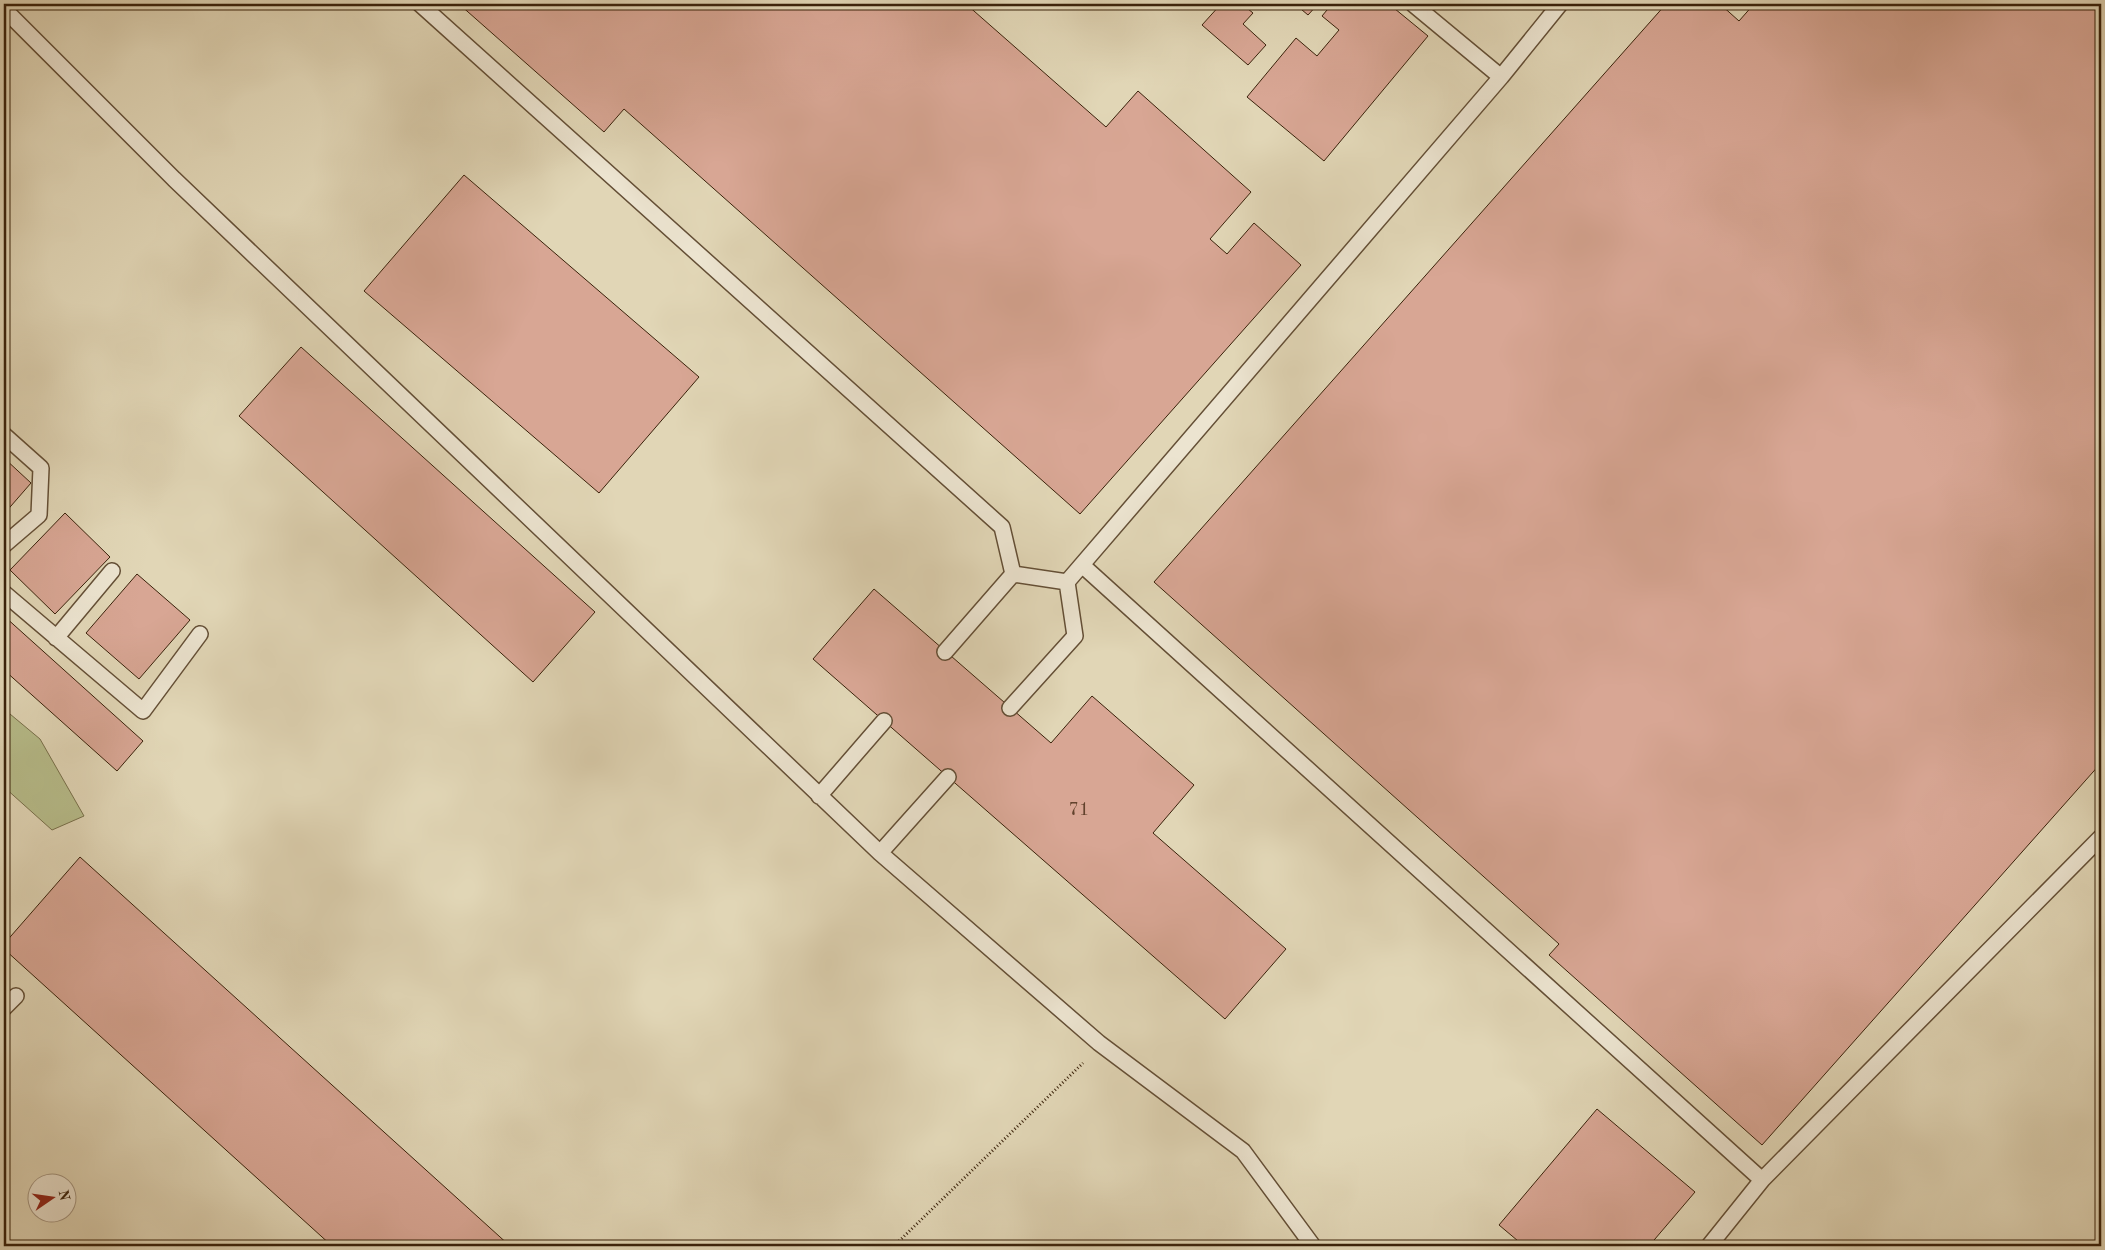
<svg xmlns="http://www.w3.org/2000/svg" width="2105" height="1250" viewBox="0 0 2105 1250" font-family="'Old Standard TT',serif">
<rect width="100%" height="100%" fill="#e1d6b6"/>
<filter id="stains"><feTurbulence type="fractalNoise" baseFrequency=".004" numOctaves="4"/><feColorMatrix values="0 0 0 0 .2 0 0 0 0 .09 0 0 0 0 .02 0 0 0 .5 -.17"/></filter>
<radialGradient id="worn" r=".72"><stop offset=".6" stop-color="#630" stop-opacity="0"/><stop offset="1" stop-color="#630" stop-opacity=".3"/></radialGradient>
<path fill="#b7bd8b" stroke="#78704b" d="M4,709L40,739L84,816L52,830L4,787Z"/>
<path fill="#d8a694" stroke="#3a220b" d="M459,4H966L1106,127L1138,91L1251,192L1210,239L1227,254L1254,223L1301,265L1080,514L624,109L604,132Z
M1221,4H1242L1253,13L1243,24L1266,45L1248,65L1202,25Z
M1295,4H1318L1308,15Z
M1332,4H1389L1428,36L1324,161L1247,97L1296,38L1317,56L1339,30L1322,16Z
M1666,4H1720L1739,21L1754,4H2101V763L1762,1145L1549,955L1559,944L1154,582Z
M464,175L699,377L599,493L364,291Z
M301,347L595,612L533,682L239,416Z
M4,458L31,483L4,514Z
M65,513L110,557L55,614L10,570Z
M137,574L190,620L139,679L86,633Z
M874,589L1051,743L1092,696L1194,785L1153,833L1286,949L1225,1019L813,659Z
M4,616L143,741L117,771L4,670Z
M80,857L510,1246H332L4,949V944Z
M1597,1109L1695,1192L1649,1246H1524L1499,1225Z"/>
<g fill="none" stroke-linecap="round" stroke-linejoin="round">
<g stroke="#644f36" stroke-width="18">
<path id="lane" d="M420,4L1002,527L1013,574L1067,582
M1413,4L1501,77
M4,9L174,179L880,853L1099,1043L1243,1151L1313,1246
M4,435L41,468L39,515L4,545
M1082,565L1762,1180
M4,593L143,711L200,634
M56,638L112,571
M945,652L1013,574
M1010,708L1075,636L1067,582L1501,77L1560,4
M819,796L884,721
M880,853L948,777
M4,1008L16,996
M1709,1246L1762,1180L2101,837"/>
</g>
<path stroke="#3a220b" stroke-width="3" stroke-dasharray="1 2.5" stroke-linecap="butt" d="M894,1246L1083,1063"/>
<use href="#lane" stroke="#ece4d0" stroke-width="15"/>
</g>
<g text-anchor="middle" stroke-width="5" stroke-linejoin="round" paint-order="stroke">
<g font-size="18" fill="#62432d">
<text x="1079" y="815">71</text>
</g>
</g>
<rect width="2105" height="1250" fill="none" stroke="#e1d6b6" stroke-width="20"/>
<rect x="5" y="5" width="2095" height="1240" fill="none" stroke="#3a220b" stroke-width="2.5"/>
<rect x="10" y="10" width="2085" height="1230" fill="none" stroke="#3a220b"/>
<g transform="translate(52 1198) rotate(77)"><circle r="24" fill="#ece4d0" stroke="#a59681"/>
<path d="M0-4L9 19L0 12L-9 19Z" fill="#8f2418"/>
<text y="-8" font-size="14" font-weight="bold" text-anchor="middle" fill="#3a220b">N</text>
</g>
<rect width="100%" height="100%" filter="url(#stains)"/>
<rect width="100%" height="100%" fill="url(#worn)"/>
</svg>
